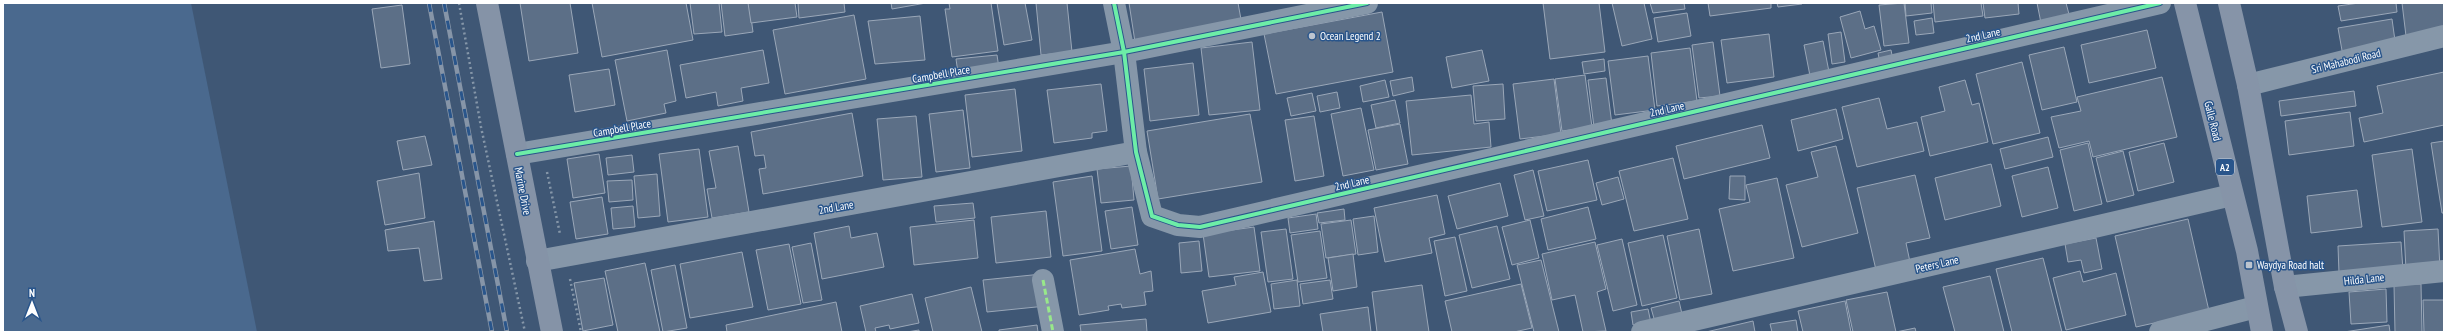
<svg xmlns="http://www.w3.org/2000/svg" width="2447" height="335" font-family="'PT Sans Narrow',sans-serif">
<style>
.water{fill:#4a698e}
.building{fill:#5c6f87;stroke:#9aa7b8}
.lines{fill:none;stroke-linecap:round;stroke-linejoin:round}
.path{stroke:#8697a9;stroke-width:2.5;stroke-dasharray:2 3;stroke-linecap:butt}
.minor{stroke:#8697a9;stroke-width:22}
.tertiary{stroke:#8697a9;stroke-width:22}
.primary{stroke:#8593a7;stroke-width:22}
.trunk{stroke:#8694a8;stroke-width:22}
.rail-casing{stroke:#8695a8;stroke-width:4.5}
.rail{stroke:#29558b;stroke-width:3;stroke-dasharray:9;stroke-linecap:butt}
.quiet{stroke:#98e88a;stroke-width:3;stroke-dasharray:6 3;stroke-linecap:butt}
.cycleway-casing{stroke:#29558b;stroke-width:6}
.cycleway{stroke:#6deda7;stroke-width:4}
.poi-dot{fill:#bcc4cf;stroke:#29558b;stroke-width:1.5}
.labels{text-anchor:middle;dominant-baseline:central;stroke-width:3;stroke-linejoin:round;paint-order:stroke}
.shield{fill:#29558b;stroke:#bfccdc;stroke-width:1}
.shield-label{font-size:10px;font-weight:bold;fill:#fff}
.street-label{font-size:11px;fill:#fff;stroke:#29558b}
.poi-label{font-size:11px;fill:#fff;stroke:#29558b;text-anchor:start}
</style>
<rect width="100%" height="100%" fill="#3f5775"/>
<path class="water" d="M3,3H191L257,332H3Z"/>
<g class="building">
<path d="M520,3H570L578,53L529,61Z"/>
<path d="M592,3H686L693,40L602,57Z"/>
<path d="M690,3H719L722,32L694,34Z"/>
<path d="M721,3H749L753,32L725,36Z"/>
<path d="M748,3H795L797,17L751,23Z"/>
<path d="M798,3H844L845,12L799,18Z"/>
<path d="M891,3H926L892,9Z"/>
<path d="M949,3H991L998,51L952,57L945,9H950Z"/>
<path d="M997,3H1025L1032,40L1004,45Z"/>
<path d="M1036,3H1067L1072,52L1041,55Z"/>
<path d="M1129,3H1238L1242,25L1135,42Z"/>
<path d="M1543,3H1599L1605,52L1550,59Z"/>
<path d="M1612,3H1644L1652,39L1622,46Z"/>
<path d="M1650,3H1684L1685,9L1653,13Z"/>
<path d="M1708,3H1771V8L1710,16Z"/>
<path d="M1777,3H1802V4L1778,7Z"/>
<path d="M1904,3L1909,43L1884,46L1879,5Z"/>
<path d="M1905,3H1931L1932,13L1906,16Z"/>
<path d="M1933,3H1981L1983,16L1935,22Z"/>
<path d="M1983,3H2018L2019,14L1985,18Z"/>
<path d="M2037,3H2066L2070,18L2041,23Z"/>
<path d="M2359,3H2396L2397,12L2341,21L2338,6Z"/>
<path d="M2402,3H2444V31L2406,36Z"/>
<path d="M402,5L410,64L381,68L372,9Z"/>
<path d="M1860,11L1865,29L1874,26L1881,50L1851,58L1840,17Z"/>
<path d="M1382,12L1393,72L1276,94L1264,34Z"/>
<path d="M1687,13L1691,36L1658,42L1654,18Z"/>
<path d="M854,15L866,79L785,94L773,30Z"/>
<path d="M920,16L925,60L875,64L868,21Z"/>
<path d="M1932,18L1934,33L1916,35L1914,21Z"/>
<path d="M2392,19L2396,48L2343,56L2338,28Z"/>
<path d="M2147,30L2156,68L2089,83L2081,45Z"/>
<path d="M1841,32L1845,62L1832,64L1828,34Z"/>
<path d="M1769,34L1774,77L1727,83L1721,40Z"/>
<path d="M1823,41L1830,77L1811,81L1804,45Z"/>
<path d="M1252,42L1260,110L1209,115L1201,48Z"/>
<path d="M1713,42L1720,96L1699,98L1692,45Z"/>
<path d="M2064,47L2077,102L2042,110L2029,55Z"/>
<path d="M1690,48L1697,101L1657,106L1651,53Z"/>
<path d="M667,50L676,101L664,104L666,113L627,121L615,60Z"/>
<path d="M763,50L769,83L741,88L743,101L718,106L716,92L686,98L680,65Z"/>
<path d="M1482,50L1489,81L1452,88L1446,57Z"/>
<path d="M1891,50L1894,65L1881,68L1878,53Z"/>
<path d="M997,55L999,68L958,73L956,59Z"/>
<path d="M1648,56L1655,110L1615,115L1608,61Z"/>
<path d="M1604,59L1605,71L1584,74L1582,62Z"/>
<path d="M2022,62L2040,133L1993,144L1976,74Z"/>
<path d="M1193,63L1199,115L1150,121L1144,69Z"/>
<path d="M609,69L615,105L575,112L569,75Z"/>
<path d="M2444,72V125L2364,142L2359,118L2383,113L2377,86Z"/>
<path d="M1585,75L1592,127L1562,131L1555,79Z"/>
<path d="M1412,77L1414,91L1393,96L1390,81Z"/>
<path d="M2162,77L2177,137L2093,157L2089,141L2059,148L2051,117L2081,111L2077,97Z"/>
<path d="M1606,78L1612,125L1594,127L1588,80Z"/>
<path d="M1554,79L1561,134L1520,139L1513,84Z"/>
<path d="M1385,80L1389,97L1363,102L1360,86Z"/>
<path d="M1965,80L1972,105L1979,103L1988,142L1930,156L1921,117L1945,111L1939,87Z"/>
<path d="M1101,84L1107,131L1092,133V138L1054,143L1047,90Z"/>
<path d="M1503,84L1505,119L1476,121L1473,86Z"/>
<path d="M1015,89L1022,151L972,157L965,95Z"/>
<path d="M2354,91L2356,106L2281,116L2279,101Z"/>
<path d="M1337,92L1340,108L1320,112L1317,96Z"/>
<path d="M1312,93L1316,111L1291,116L1287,98Z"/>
<path d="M1471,95L1474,124L1489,122L1491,147L1412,155L1406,101Z"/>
<path d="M1879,98L1887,129L1917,122L1924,151L1857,167L1842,107Z"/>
<path d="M1395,100L1400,123L1376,128L1371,105Z"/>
<path d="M1361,108L1374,170L1343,176L1331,114Z"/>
<path d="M1836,109L1843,139L1798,151L1791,120Z"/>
<path d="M963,110L970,168L936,172L929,114Z"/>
<path d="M2350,112L2354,146L2289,155L2285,121Z"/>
<path d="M852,113L863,176L763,194L759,169L766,168L764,155L755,156L751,132Z"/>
<path d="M1250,114L1262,182L1158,199L1147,131Z"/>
<path d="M916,116L922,177L883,180L877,119Z"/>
<path d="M1314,116L1324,176L1295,181L1285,120Z"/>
<path d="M1400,124L1408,164L1376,170L1368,130Z"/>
<path d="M1762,125L1770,158L1684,179L1676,146Z"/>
<path d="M425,136L432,165L403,170L397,141Z"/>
<path d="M2048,137L2053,157L2005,169L2000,149Z"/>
<path d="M2444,141V213H2442L2431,143Z"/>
<path d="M2088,143L2102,204L2074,211L2060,150Z"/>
<path d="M2164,143L2174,182L2138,191L2129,152Z"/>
<path d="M738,146L749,212L712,218L707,189L716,188L709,151Z"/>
<path d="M1836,146L1858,233L1802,247L1786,185L1818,177L1811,152Z"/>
<path d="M699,149L708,217L668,222L659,154Z"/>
<path d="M2412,149L2422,222L2382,227L2372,155Z"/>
<path d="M2123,151L2134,195L2107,202L2096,158Z"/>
<path d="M599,154L605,193L573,198L567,159Z"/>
<path d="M632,155L634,172L608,175L606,158Z"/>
<path d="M1673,158L1688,219L1634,231L1619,171Z"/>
<path d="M1588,160L1597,200L1547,211L1538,171Z"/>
<path d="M1991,164L2001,206L1945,220L1935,178Z"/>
<path d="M1131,166L1134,200L1101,203L1097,169Z"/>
<path d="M2048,167L2058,208L2022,217L2012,176Z"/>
<path d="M1533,170L1544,216L1525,220L1514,175Z"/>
<path d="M419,173L425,218L385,225L377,181Z"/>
<path d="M657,174L660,216L638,218L634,176Z"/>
<path d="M1915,175L1930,238L1906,243L1910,262L1876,270L1857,188Z"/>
<path d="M1092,176L1102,251L1063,256L1053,182Z"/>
<path d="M1730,176H1745V200L1729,199Z"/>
<path d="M1618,177L1624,199L1602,205L1596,183Z"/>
<path d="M1777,178L1794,258L1733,271L1719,209L1750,202L1746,185Z"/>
<path d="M632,180L633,200L609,202L607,181Z"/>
<path d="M1500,183L1508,216L1457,229L1448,196Z"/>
<path d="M2357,190L2362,227L2311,233L2307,196Z"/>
<path d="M1437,195L1445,234L1429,238L1432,253L1385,262L1374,208Z"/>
<path d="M602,197L608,234L576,239L570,202Z"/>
<path d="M973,203L975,218L936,222L934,206Z"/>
<path d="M633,206L635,227L613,229L611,208Z"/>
<path d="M1132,207L1138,245L1111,249L1105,211Z"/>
<path d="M1588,207L1596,239L1548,250L1541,219Z"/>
<path d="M1344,209L1345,220L1319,223L1317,213Z"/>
<path d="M1046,211L1051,257L996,263L991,217Z"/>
<path d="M1316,214L1318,229L1290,233L1288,218Z"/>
<path d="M1374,216L1378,252L1358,255L1353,219Z"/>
<path d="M2188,219L2209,311L2136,327L2115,236Z"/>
<path d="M974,220L978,258L914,265L910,227Z"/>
<path d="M1351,220L1356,254L1326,258L1321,224Z"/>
<path d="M1530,220L1539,258L1512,265L1502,227Z"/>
<path d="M434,221L442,279L424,281L419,248L388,251L385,230Z"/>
<path d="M849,226L851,238L877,233L884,267L822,279L814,233Z"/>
<path d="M1497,226L1510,279L1472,288L1459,235Z"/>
<path d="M1254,227L1260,271L1209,277L1203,234Z"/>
<path d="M1286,229L1293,279L1268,282L1261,232Z"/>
<path d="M1699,229L1712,294L1680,300L1667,236Z"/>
<path d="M2438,229L2440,269L2406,270L2404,231Z"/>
<path d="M1320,231L1327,278L1298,282L1291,235Z"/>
<path d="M1663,235L1677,298L1642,306L1628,243Z"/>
<path d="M1455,237L1467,291L1445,296L1434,241Z"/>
<path d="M2096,238L2102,269L2084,273L2081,260L2068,262L2065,244Z"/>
<path d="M1622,239L1637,305L1613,311L1597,245Z"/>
<path d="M1199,241L1202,271L1181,273L1179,243Z"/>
<path d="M1595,242L1606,289L1597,292L1606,331L1583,332L1575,295L1552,300L1542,254Z"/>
<path d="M2401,242L2403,270L2339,273L2338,246Z"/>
<path d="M811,243L822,300L803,303L792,247Z"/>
<path d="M789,244L801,304L768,310L756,250Z"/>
<path d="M1135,249L1140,274L1151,271L1153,291L1144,292L1146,305L1122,308L1121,304L1108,306L1109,310L1079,315L1070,260Z"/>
<path d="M742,252L753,307L690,318L680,264Z"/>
<path d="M1353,254L1357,287L1333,291L1328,258Z"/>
<path d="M2043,258L2062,332H2012L1996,269Z"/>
<path d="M1541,260L1559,332H1534L1517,265Z"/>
<path d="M645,263L660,332H618L605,271Z"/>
<path d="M675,265L687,328L663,332L651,270Z"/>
<path d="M2080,271L2083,282L2116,273L2126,315L2066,330L2053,278Z"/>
<path d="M1263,272L1271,312L1208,323L1202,291L1236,285L1234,277Z"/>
<path d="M1042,274L1046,306L987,312L983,280Z"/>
<path d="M1990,276L2004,332H1955L1943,287Z"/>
<path d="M604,278L613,325L583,331L574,283Z"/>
<path d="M1297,280L1300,306L1274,309L1271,284Z"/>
<path d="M1330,280L1333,299L1303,304L1300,284Z"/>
<path d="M1521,284L1532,328L1514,332H1452L1445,301Z"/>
<path d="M2421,284L2422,332H2395L2394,285Z"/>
<path d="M1422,285L1429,332H1377L1372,292Z"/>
<path d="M971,287L982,332H933L925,298Z"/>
<path d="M2386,289L2387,322L2351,324L2349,292Z"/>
<path d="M1887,292L1896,332L1915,328L1916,332H1853L1846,300Z"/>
<path d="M912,294L919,323L890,329L889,325L875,328L876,332H866L860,306Z"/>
<path d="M2423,300H2444V332H2424Z"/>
<path d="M1679,301L1682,314L1655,322L1651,308Z"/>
<path d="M1845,301L1851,332H1803L1798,311Z"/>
<path d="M836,302L842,332H727L726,325Z"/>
<path d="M1368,307L1371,332H1323L1320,314Z"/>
<path d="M1648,309L1651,323L1633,325L1631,312Z"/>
<path d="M1146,319L1147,332H1081L1080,325Z"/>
<path d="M1796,320L1798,332H1772L1770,324Z"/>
<path d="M1753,321L1755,332H1706Z"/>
<path d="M1037,325L1038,332H999V330Z"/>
<path d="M2389,325L2390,332H2344Z"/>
<path d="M919,330V332H907Z"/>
</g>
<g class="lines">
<g class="path">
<path d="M459,3L481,127L525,332"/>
<path d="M547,172L560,234"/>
<path d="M570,279L581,332"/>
</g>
<g class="minor">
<path d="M1124,52L1136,152L1152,216L1178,225L1200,227L2160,3"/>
<path d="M2248,85L2444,36"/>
<path d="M517,154L1124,52L1367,3"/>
<path d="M537,261L1136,152"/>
<path d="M1043,280L1053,332"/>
<path d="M2285,287L2444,271"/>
<path d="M1642,332L2232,195"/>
<path d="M2160,332L2256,307"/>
</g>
<path class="tertiary" d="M1114,3L1124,52"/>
<path class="primary" d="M487,3L552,332"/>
<g class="trunk">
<path d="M2185,3L2247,251L2262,332"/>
<path d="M2229,3L2248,85L2285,287L2297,332"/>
</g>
<defs>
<g id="rail">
<path d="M429,3L492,332"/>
<path d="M444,3L507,332"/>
</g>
</defs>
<use href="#rail" class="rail-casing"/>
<use href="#rail" class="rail"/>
<path class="quiet" d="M1043,280L1053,332"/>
<defs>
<g id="cycleway">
<path d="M1114,3L1124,52L1136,152L1152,216L1178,225L1200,227L2160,3"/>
<path d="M517,154L1124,52L1367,3"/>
</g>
</defs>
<use href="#cycleway" class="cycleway-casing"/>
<use href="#cycleway" class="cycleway"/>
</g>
<g class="poi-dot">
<circle cx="1312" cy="36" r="4"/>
<rect x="2245" y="261" width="8" height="8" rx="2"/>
</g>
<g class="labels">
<rect class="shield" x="2216" y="159" width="18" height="16" rx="3"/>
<g class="shield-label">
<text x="2225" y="167">A2</text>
</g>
<g class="street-label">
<text transform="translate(1983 35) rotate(-13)">2nd Lane</text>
<text transform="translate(2346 61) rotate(-14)">Sri Mahabodi Road</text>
<text transform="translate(941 74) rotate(-10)">Campbell Place</text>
<text transform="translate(1667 109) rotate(-13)">2nd Lane</text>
<text transform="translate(2213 121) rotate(76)">Galle Road</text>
<text transform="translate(622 128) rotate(-10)">Campbell Place</text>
<text transform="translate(1352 183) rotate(-13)">2nd Lane</text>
<text transform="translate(523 191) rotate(79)">Marine Drive</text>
<text transform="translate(836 207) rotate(-10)">2nd Lane</text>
<text transform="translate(1937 264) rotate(-13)">Peters Lane</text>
<text transform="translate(2364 279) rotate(-6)">Hilda Lane</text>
</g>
<g class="poi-label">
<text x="1320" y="36">Ocean Legend 2</text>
<text x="2257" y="265">Waydya Road halt</text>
</g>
</g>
<rect width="2447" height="335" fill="none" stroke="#ffffff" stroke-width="8"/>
<g transform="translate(32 303)" stroke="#29558b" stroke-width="3" paint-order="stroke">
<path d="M0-3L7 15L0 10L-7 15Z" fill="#ffffff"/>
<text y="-6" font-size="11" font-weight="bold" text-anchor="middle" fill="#ffffff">N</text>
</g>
</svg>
